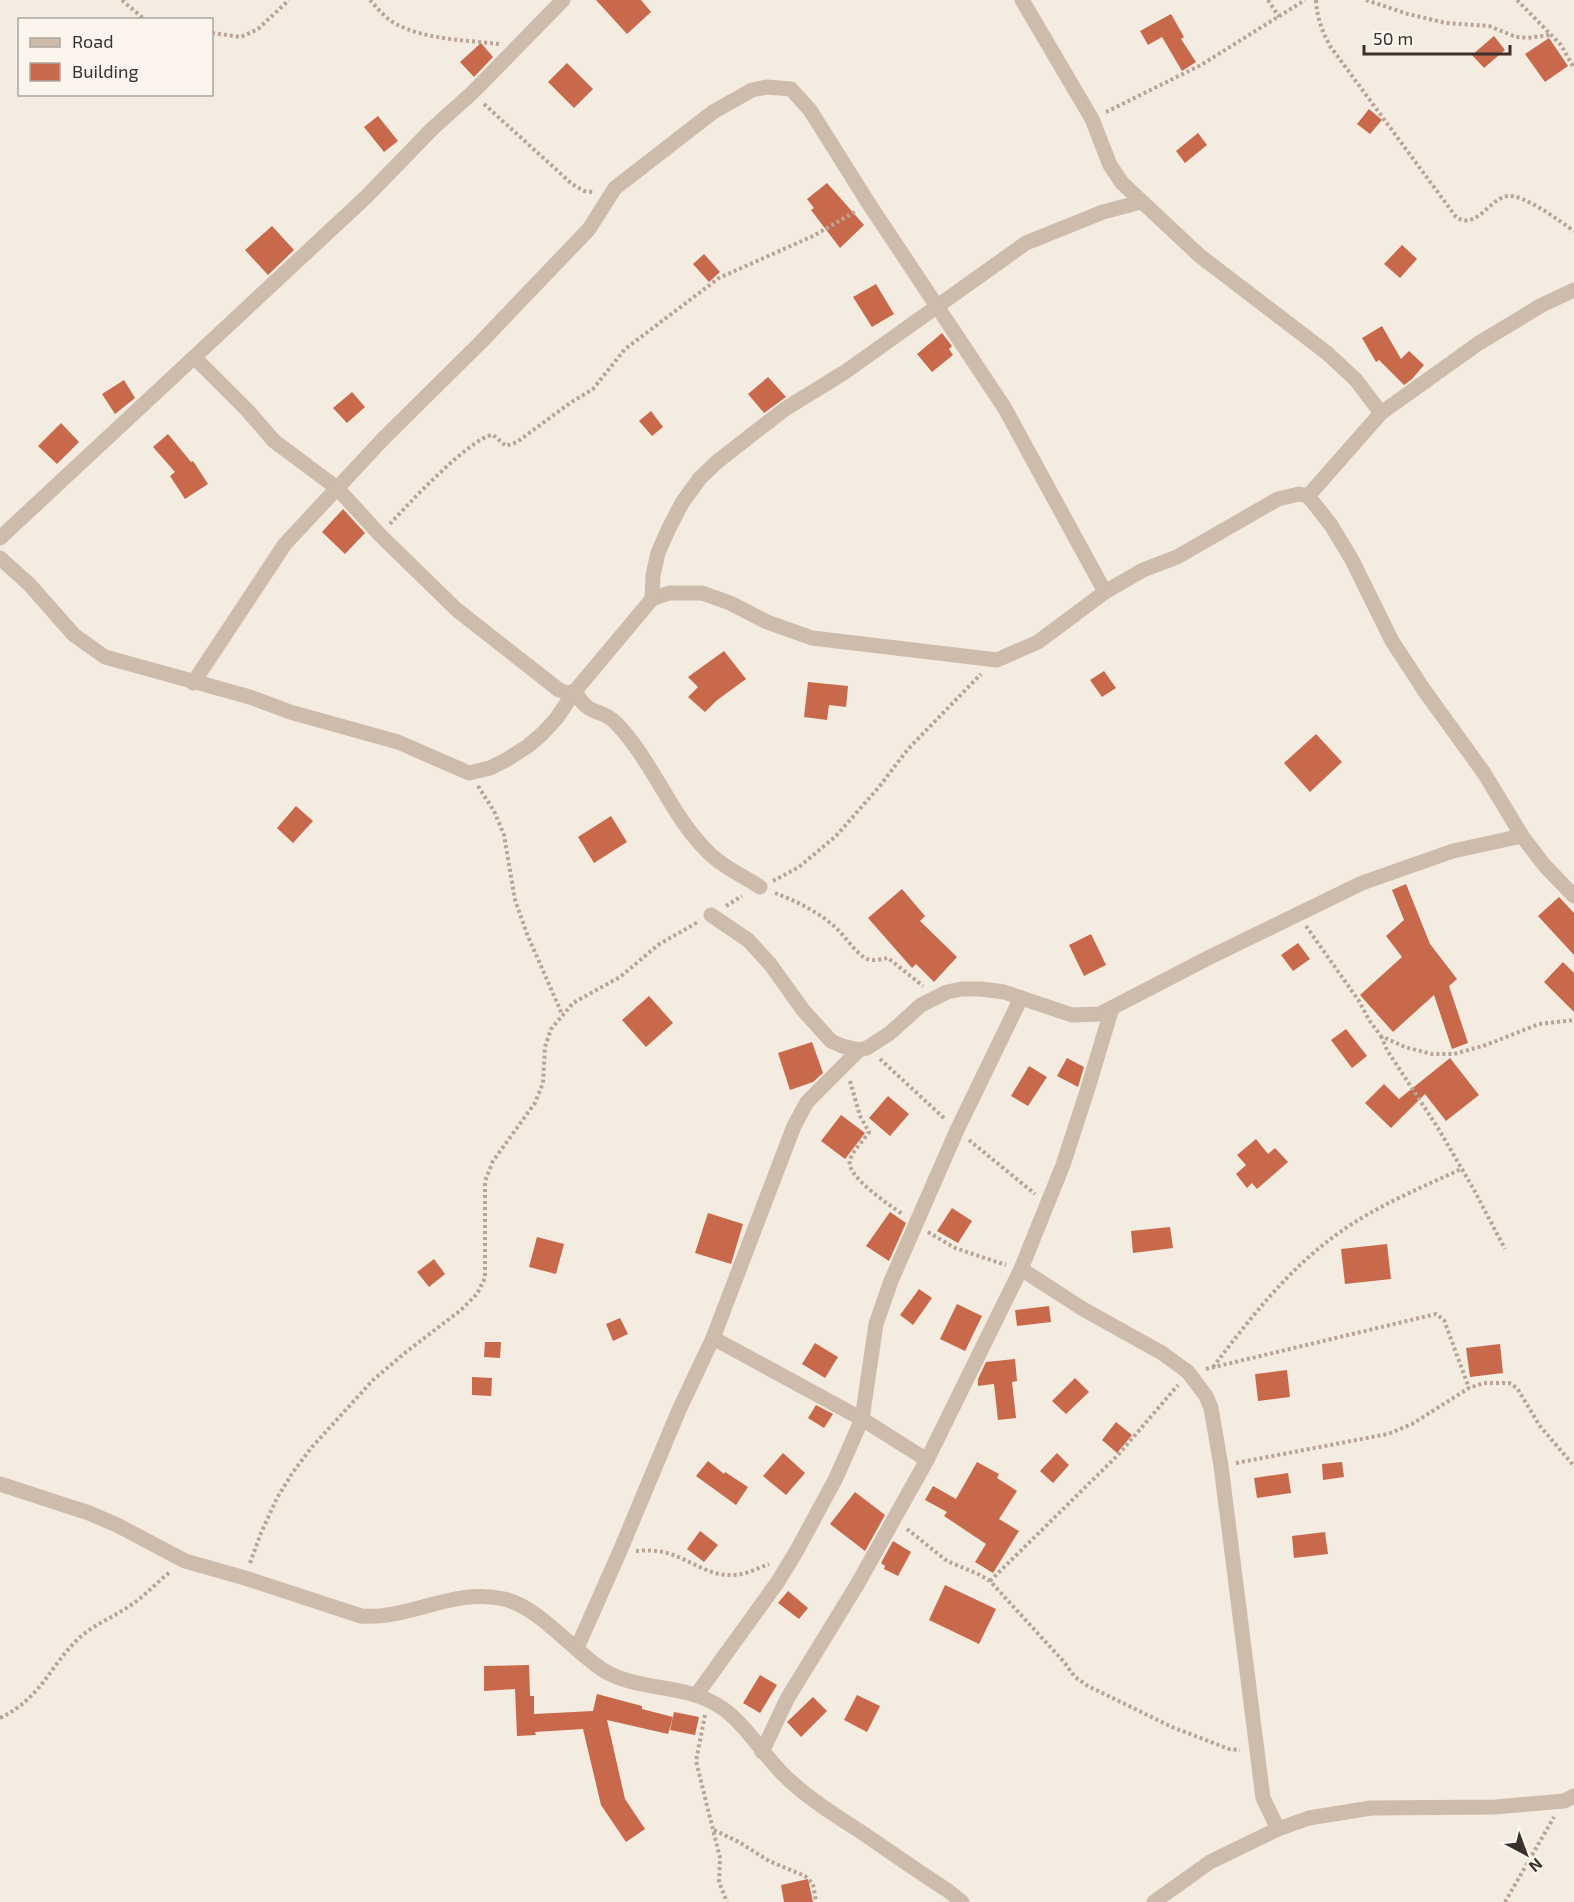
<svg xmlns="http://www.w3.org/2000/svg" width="1574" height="1902" font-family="'Exo 2',sans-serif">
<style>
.building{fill:#c8694b}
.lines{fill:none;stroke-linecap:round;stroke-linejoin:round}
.path{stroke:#b9a596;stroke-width:4;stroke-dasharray:3 3;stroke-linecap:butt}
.street{stroke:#cdbbac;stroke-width:15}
</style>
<rect width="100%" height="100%" fill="#f4ebe1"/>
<g class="building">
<path d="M596,0H641L651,12L627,34Z"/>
<path d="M1171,14L1184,37L1181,39L1196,62L1182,71L1162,37L1148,45L1140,31Z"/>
<path d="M1494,36L1505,50L1484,68L1472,55Z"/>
<path d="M1549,38L1568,66L1545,82L1525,54Z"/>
<path d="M481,43L493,57L474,77L460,62Z"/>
<path d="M567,63L593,89L574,108L548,82Z"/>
<path d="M1369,109L1382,120L1370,134L1357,124Z"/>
<path d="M378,116L398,141L384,152L364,127Z"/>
<path d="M1198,133L1207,145L1185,163L1176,151Z"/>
<path d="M827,183L864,225L840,248L811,210L814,208L807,199Z"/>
<path d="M272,226L294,250L268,275L245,250Z"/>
<path d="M1402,245L1417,259L1400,278L1384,264Z"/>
<path d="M704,254L720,272L709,282L693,264Z"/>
<path d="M876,284L894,314L872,327L853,297Z"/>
<path d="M1382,326L1401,359L1409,351L1424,365L1412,379L1404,385L1379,360L1376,362L1362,338Z"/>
<path d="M942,333L952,346L949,349L953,355L932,372L917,354Z"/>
<path d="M768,377L786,397L764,413L748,394Z"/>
<path d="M124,380L135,398L115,414L102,394Z"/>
<path d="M352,392L365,407L347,423L333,408Z"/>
<path d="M651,411L663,427L652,436L639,421Z"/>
<path d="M61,423L79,442L57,464L38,446Z"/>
<path d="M168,434L191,462L193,461L208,484L185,499L170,476L175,472L153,447Z"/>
<path d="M343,509L365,533L345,554L322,532Z"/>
<path d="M724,651L746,679L716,701L705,712L688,697L698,687L688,677Z"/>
<path d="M1104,671L1116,688L1102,697L1090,680Z"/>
<path d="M808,682L848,686L846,707L829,705L827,720L804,717Z"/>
<path d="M1316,734L1342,762L1310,792L1284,763Z"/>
<path d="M296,806L313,821L293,843L277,828Z"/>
<path d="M611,816L627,842L594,863L578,837Z"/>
<path d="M1406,884L1430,944L1457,979L1449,986L1468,1043L1452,1049L1434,995L1393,1032L1360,995L1402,957L1386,936L1404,920L1392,890Z"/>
<path d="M902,889L925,916L920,921L957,957L934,982L916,964L912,968L868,918Z"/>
<path d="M1559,897L1574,913V955L1538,916Z"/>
<path d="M1091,934L1106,965L1084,976L1069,945Z"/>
<path d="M1298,943L1310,959L1293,971L1281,955Z"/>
<path d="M1563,962L1574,973V1012L1544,982Z"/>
<path d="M649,996L673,1023L646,1047L622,1020Z"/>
<path d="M1346,1029L1367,1056L1352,1068L1331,1040Z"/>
<path d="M812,1042L823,1073L813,1082L790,1090L778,1053Z"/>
<path d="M1067,1058L1084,1067L1078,1087L1057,1076Z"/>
<path d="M1450,1058L1479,1095L1446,1121L1425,1094L1391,1128L1365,1103L1384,1084L1399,1099Z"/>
<path d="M1029,1066L1047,1077L1028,1106L1011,1096Z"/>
<path d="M888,1096L909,1114L890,1136L869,1118Z"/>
<path d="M841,1115L865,1133L845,1159L821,1141Z"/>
<path d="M1256,1139L1268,1154L1275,1148L1288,1162L1257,1189L1252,1183L1247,1188L1236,1174L1246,1165L1237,1155Z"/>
<path d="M952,1208L972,1221L958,1243L937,1231Z"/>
<path d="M890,1212L906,1223L889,1261L866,1246Z"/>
<path d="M708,1213L743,1224L731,1264L695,1253Z"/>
<path d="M1170,1227L1173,1248L1133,1253L1131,1231Z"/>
<path d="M537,1237L564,1244L556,1274L529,1267Z"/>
<path d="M1387,1244L1391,1279L1345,1284L1341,1249Z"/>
<path d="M434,1259L445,1274L429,1287L417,1272Z"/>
<path d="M919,1289L932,1298L913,1325L900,1315Z"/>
<path d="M957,1304L982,1316L965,1351L940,1339Z"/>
<path d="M1049,1306L1051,1322L1017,1326L1015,1310Z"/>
<path d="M620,1318L628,1334L613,1341L606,1324Z"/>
<path d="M485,1342H501L500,1358L484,1357Z"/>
<path d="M815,1343L838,1357L825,1378L802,1364Z"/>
<path d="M1500,1344L1503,1373L1470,1377L1466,1348Z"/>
<path d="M1015,1359L1017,1381L1012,1382L1016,1418L998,1420L994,1384L978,1386V1379L986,1362Z"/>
<path d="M1287,1370L1290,1397L1258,1401L1255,1374Z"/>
<path d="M472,1377L492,1378L491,1396L472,1395Z"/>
<path d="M1075,1378L1089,1392L1066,1414L1052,1401Z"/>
<path d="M816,1405L833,1414L824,1428L808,1418Z"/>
<path d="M1116,1422L1132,1435L1117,1453L1102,1440Z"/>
<path d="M783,1453L805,1473L786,1495L763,1476Z"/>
<path d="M1057,1453L1069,1465L1053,1483L1040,1471Z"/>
<path d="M708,1461L724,1474L725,1472L748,1487L736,1505L696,1476Z"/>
<path d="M977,1462L999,1474L997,1478L1017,1491L999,1519L1019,1531L993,1573L975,1562L986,1544L944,1516L947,1512L925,1500L933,1486L956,1499Z"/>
<path d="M1342,1462L1344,1477L1323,1480L1322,1464Z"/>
<path d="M1288,1473L1291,1493L1257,1498L1254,1478Z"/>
<path d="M855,1492L885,1515L865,1551L830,1524Z"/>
<path d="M700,1531L718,1545L704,1562L687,1549Z"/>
<path d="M1325,1532L1328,1554L1294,1558L1292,1536Z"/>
<path d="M893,1541L911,1552L898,1576L884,1569L885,1566L881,1563Z"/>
<path d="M945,1585L996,1609L979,1644L929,1620Z"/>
<path d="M788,1591L808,1608L799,1619L778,1603Z"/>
<path d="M529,1665L530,1696H534V1714L593,1711L597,1694L642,1706V1709L673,1717L668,1734L607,1720L625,1799L645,1829L626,1842L601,1805L583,1729L535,1732L536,1735L517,1736L515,1689L484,1691V1666Z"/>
<path d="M760,1675L777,1685L760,1713L743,1703Z"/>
<path d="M857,1695L880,1706L867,1732L844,1720Z"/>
<path d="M813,1697L827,1711L801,1737L787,1722Z"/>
<path d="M674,1712L699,1717L695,1735L670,1730Z"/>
<path d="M808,1879L813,1902H784L781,1885Z"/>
</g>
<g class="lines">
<g class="path">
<path d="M122,0L145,20"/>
<path d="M370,0C378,9 387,20 398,25C428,40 466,40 499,44"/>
<path d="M1268,0L1279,17"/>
<path d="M1316,0C1317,18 1322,31 1330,46L1456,217C1477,231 1489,198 1508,196C1524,194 1561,222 1574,231"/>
<path d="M1366,0L1408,14L1446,23L1489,26L1516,37L1527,38L1550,35"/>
<path d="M1517,0L1561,45L1574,68"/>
<path d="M212,33L241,37L258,29L289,0"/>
<path d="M484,104L572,184L584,191L593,192"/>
<path d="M1106,112L1201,65L1305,0"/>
<path d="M390,524C406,506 472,436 493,435L506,446L517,442L570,403L593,389L625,349L719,278L813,236L855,212"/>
<path d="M478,786L494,811L504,835L515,900L527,934L562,1014"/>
<path d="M773,881L799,867L836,836L879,787L908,749L981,674"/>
<path d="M775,893C796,901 819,912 836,928C846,937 854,951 865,958C872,962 881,959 888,958L923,986"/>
<path d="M726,906L742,896"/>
<path d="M1306,926L1359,1001L1369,1020L1381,1036L1405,1047L1432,1054H1454L1486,1045L1539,1024L1574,1020"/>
<path d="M1381,1036L1387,1050L1438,1128L1473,1188L1505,1249"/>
<path d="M880,1059L945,1119"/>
<path d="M850,1081L860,1116L869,1132C864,1140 853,1150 850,1160C845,1176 890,1205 902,1214"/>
<path d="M969,1140L1035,1194"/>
<path d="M928,1232L955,1248L1006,1265"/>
<path d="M1213,1367C1252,1316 1292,1264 1346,1228C1381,1204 1423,1187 1461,1169"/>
<path d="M1206,1369L1436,1314L1444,1320L1469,1388"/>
<path d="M1236,1463L1388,1434L1412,1424L1469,1388L1484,1383H1509L1517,1388L1540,1426L1574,1466"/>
<path d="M907,1529L947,1561L978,1574L990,1581L1064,1662L1075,1677L1088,1686L1172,1727L1229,1749L1240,1750"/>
<path d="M636,1551C648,1550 661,1550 673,1555C691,1561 709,1575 729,1575C743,1576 756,1569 769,1564"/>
<path d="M250,1563L261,1533L277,1498L293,1472L312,1447L373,1380L406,1352L461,1310L477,1294L485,1278V1181L493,1161L535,1103L543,1083L545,1047L551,1029L573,1003L620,977L658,945L698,922"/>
<path d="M990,1581L1118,1455L1178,1385"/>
<path d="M705,1715L696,1761L720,1858L719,1882L727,1902"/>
<path d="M0,1718C41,1698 48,1669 77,1640C92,1625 114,1617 131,1605C145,1596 157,1582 170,1572"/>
<path d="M714,1830L739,1842L769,1861L805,1876L813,1884L816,1902"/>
<path d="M1505,1902L1554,1817"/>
</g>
<g class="street">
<path d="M1022,0L1092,119L1110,165L1122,183L1200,256L1327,353L1356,380L1381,413"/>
<path d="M195,358L248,411L274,441L337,488L381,536L457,610L559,690L568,693L575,691"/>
<path d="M1308,496L1381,413L1479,343L1542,305L1574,290"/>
<path d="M0,538L366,197L433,128L472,93L563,0"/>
<path d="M0,558L29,584L74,635L105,657L250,697L290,712L398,742L469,773L490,768L506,760L528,746L542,734L556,719L575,691L652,599L669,593H702L730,603L767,622L812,638L997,660L1038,642L1105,592L1143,570L1177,557L1278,499L1299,494L1308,496L1331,525L1352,560L1392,641L1424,690L1484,773L1522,836L1545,866L1574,896"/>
<path d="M652,599L653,575L658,553L668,530L682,503L700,478L718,461L785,409L845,372L1026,243L1103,212L1141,202"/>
<path d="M193,683L285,544L383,439L480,343L589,229L615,188L713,112L752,90L767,87L791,89L810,110L869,204L1004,407L1105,592"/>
<path d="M575,691C589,718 601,707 617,724C653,762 670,814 707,851C721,866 743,876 760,887"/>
<path d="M711,915L748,940L770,964L803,1010L831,1041L842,1046L859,1050L867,1048L890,1033L921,1005L947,992L962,989H981L1004,992L1072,1015L1100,1014L1210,957L1362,883L1453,851L1522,836"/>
<path d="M1021,1269L1083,1309L1162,1353L1188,1372L1206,1396L1211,1408L1221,1466L1263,1798L1278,1829"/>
<path d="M713,1338L862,1419L927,1460"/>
<path d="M0,1484L89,1513L119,1526L185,1561L245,1578L361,1616C409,1620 454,1587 504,1599C539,1607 572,1650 603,1670C639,1692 683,1683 719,1706C745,1722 764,1757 787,1778C810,1800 838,1817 864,1834C892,1853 919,1872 947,1890L962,1902"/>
<path d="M577,1648L620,1551L679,1410L713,1338L794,1126L807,1102L859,1050"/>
<path d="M697,1694L777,1583L796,1552L836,1478L862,1419L876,1324L891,1281L957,1130L1021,998"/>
<path d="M762,1752L787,1699L857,1585L927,1460L1021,1269L1063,1165L1088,1088L1112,1008"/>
<path d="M1154,1902L1210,1862L1278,1829L1309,1818L1371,1808L1495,1807L1564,1801L1574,1796"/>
</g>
</g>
<rect x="18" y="18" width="195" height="78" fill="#fbf5ee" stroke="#aea6a0" stroke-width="1.5"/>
<rect x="30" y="38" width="30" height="9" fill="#cdbbac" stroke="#aea6a0" stroke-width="1.5"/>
<text x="72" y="48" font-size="18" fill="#3b302b">Road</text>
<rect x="30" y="63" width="30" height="18" fill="#c8694b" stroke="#aea6a0" stroke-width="1.5"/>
<text x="72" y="78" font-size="18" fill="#3b302b">Building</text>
<g transform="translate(1526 1854) rotate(139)" stroke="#fbf5ee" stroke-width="4.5" paint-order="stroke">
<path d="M0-4.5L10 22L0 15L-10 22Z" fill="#3b302b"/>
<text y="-9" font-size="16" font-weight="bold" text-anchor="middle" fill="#3b302b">N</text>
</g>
<path d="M1364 45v9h146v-9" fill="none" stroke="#3b302b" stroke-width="3"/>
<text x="1373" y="45" font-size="18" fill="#3b302b" stroke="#fbf5ee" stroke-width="4.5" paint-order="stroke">50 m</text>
</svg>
